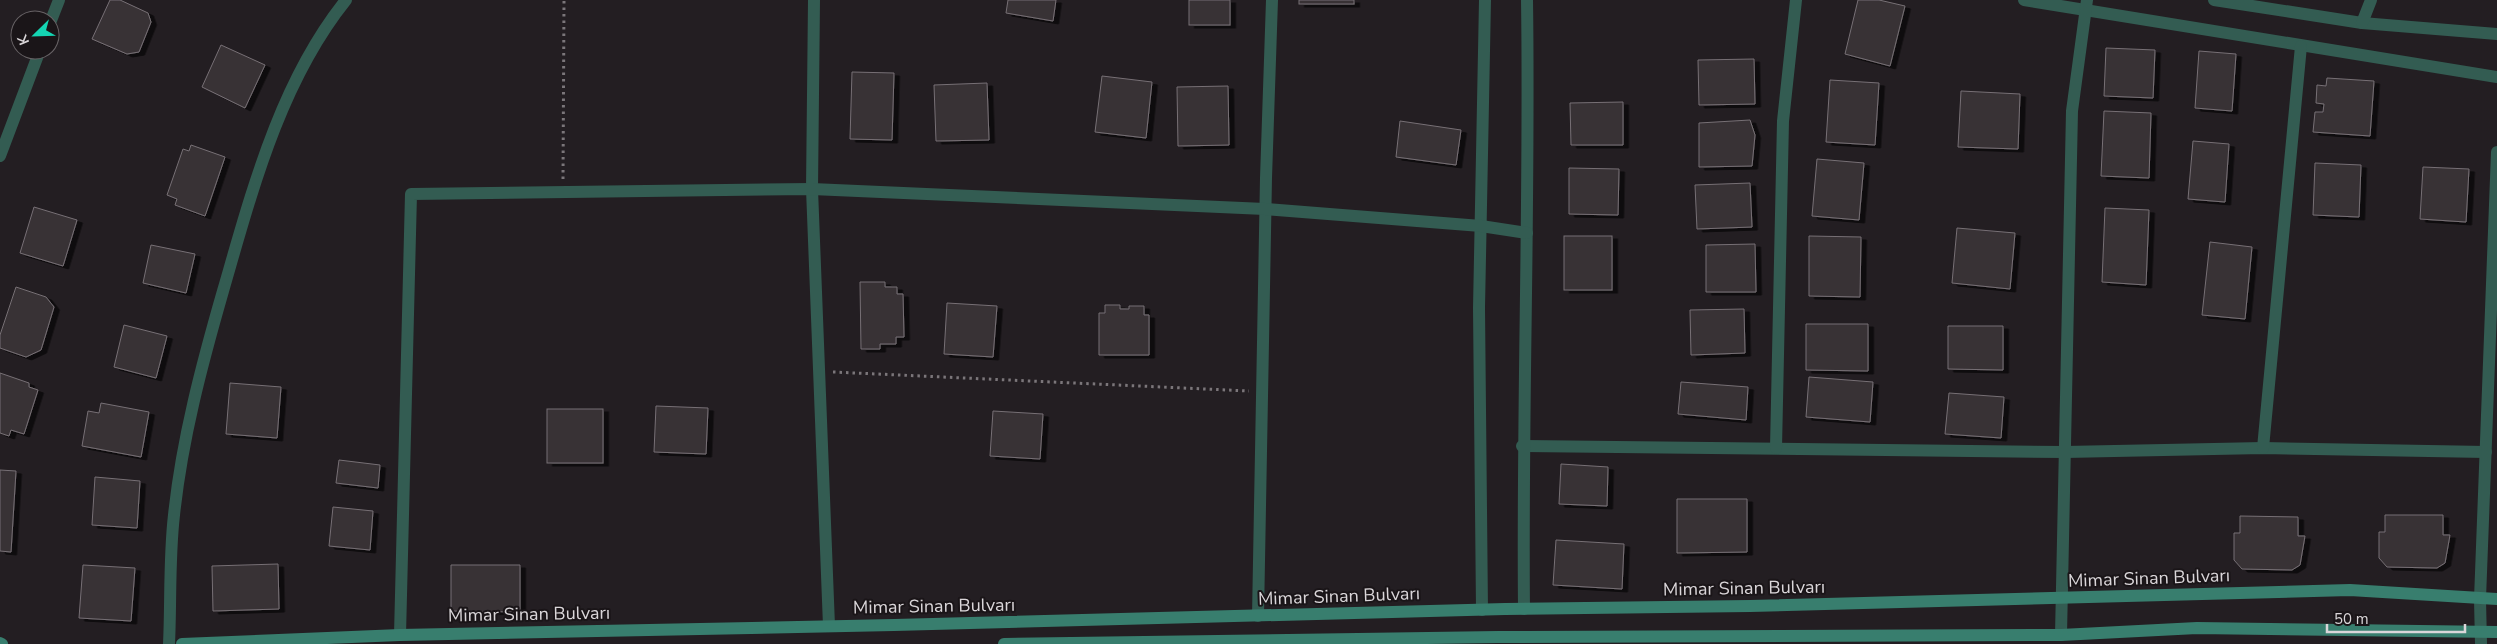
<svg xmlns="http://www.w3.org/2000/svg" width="2497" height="644" font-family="'Nunito Sans',sans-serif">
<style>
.building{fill:#373135;stroke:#777075;filter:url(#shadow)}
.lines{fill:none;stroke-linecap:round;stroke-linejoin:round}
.path{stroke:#7b767a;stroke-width:3;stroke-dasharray:2.5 4;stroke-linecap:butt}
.street{stroke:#335c52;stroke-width:12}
.secondary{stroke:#387e6e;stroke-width:12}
.labels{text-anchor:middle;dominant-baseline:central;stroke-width:4;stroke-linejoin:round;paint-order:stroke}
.street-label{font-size:18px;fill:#dad6d9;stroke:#1a1518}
</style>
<defs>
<filter id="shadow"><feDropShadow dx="5.5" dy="3" stdDeviation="0" flood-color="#0009"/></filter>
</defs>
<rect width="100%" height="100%" fill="#231e22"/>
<g class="building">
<path d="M110,0H120L148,13L151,22L139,52L127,54L92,39Z"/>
<path d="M1008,0H1056L1053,21L1006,13Z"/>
<rect x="1189" y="0" width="41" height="25"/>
<rect x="1299" y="0" width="55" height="4"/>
<path d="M1858,0H1879L1905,6L1890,66L1845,54Z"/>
<path d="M221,45L265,65L245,108L202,87Z"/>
<path d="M2106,48L2155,50L2153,98L2104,96Z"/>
<path d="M2199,51L2236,54L2232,111L2195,108Z"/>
<path d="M1754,59L1755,104L1699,105L1698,60Z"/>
<path d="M852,72L894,73L892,140L850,139Z"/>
<path d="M1102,76L1152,82L1146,138L1095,132Z"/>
<path d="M2327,78L2374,81L2370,136L2313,132L2315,112H2323L2324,104L2316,103L2317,85L2326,86Z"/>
<path d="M1830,80L1879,83L1875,145L1826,142Z"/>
<path d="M987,83L989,140L936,141L934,85Z"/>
<path d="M1228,86L1229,145L1178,146L1177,87Z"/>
<path d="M1961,91L2020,94L2018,149L1958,147Z"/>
<path d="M1623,102V145H1571L1570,103Z"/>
<path d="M2104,111L2151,113L2149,178L2101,176Z"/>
<path d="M1750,120L1755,135L1752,166L1699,167V123Z"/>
<path d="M1400,121L1461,130L1456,165L1396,157Z"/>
<path d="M2193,141L2229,144L2225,202L2188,199Z"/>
<path d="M191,145L225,157L205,216L175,205L177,199L167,195L183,149L189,151Z"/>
<path d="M1817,159L1864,163L1859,220L1812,216Z"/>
<path d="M2315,163L2361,165L2359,217L2313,215Z"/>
<path d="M2423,167L2469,169L2466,222L2420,219Z"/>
<path d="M1569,168L1619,169L1618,215L1569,214Z"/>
<path d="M1750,183L1752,227L1697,229L1695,185Z"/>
<path d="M34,207L77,220L63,266L20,253Z"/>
<path d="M2105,208L2149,210L2146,285L2102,282Z"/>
<path d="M1957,228L2015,233L2010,289L1952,283Z"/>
<rect x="1564" y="236" width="48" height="54"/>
<path d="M1809,236L1861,237L1860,297L1809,296Z"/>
<path d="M2210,242L2252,247L2245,319L2202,315Z"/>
<path d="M1755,244L1756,292H1706V245Z"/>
<path d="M151,245L195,254L186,293L143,283Z"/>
<path d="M860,282H885V287H897V294H903L904,337H896V344H880V349H861Z"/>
<path d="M16,287L46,297L54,307L41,350L26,357L0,348V335Z"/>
<path d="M947,303L997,306L993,357L944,354Z"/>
<path d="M1105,305H1120V309H1129V306H1144V315H1149V355H1099V313H1105Z"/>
<path d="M1744,309L1745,353L1691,355L1690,310Z"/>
<path d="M1806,324H1868V371L1806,370Z"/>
<path d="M124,325L167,336L156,378L114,367Z"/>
<path d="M1948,326H2003V370L1948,369Z"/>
<path d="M0,373L29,383V387L38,390L24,434L11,430L9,436L0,433Z"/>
<path d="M1809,377L1873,382L1870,422L1806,417Z"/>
<path d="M1681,382L1748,387L1746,420L1678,414Z"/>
<path d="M230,383L281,387L277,438L226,434Z"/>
<path d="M1949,393L2004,397L2001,438L1945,434Z"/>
<path d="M101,403L149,412L141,457L82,446L88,411L99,413Z"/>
<path d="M656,406L708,408L706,454L654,452Z"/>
<rect x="547" y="409" width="56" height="54"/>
<path d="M993,411L1043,414L1040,459L990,456Z"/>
<path d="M339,460L380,465L378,488L336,483Z"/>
<path d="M1561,464L1608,467L1607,506L1559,504Z"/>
<path d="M0,470L16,471L11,552L0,551Z"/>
<path d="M95,477L140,481L137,528L92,525Z"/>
<path d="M1677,499H1747V552L1677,553Z"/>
<path d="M333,507L373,511L370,550L329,546Z"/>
<path d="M2385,515H2443V535H2450L2445,563L2437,568L2387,567L2379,558V532H2385Z"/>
<path d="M2240,516L2298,517V536H2305L2300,565L2292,570L2242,569L2234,560V533H2240Z"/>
<path d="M1556,540L1624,544L1622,589L1553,585Z"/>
<path d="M278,564L279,609L213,611L212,566Z"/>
<path d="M83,565L135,568L131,621L79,618Z"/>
<path d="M451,565H520V612L451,611Z"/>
</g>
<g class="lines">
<g class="path">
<path d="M563,179L564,0"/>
<path d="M833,372L1249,391"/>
</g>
<g class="street">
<path d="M814,0L812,189L829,626"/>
<path d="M2024,0L2497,77"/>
<path d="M2214,0L2362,23L2497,34"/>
<path d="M50,23L59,0"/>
<path d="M2362,23L2371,0"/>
<path d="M0,156L40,50"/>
<path d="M1522,446L2065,452L2263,448L2486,452"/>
<path d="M1776,448L1783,121L1796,0"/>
<path d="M2263,448L2301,46"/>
<path d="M1524,609C1522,406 1530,203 1527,0"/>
<path d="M1482,610L1479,308L1485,0"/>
<path d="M1258,616L1266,178L1272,0"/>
<path d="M400,635L411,194L812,189L1265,209L1481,226L1527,233"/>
<path d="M2061,635L2072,111L2087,0"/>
<path d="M169,644C171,602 169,558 174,515C182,439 202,364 223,291C252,191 280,82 346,0"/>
<path d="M2481,644L2480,599L2497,152"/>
</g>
<g class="secondary">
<path d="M0,643L2,644"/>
<path d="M182,644L400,635L894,625L1505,609L1750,606L2350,590L2497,599"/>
<path d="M1004,644L1498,637L2061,635L2197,628L2497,632"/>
</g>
</g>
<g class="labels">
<g class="street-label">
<text transform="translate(2149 578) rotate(-2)">Mimar Sinan Bulvarı</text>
<text transform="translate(1744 588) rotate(-1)">Mimar Sinan Bulvarı</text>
<text transform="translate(1339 596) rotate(-2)">Mimar Sinan Bulvarı</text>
<text transform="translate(934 606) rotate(-1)">Mimar Sinan Bulvarı</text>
<text transform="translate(529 614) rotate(-1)">Mimar Sinan Bulvarı</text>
</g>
</g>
<g transform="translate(35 35) rotate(247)"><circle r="24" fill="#1a1518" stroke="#676265"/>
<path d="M0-4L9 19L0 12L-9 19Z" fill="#14d5b3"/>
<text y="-8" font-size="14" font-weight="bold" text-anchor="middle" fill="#dad6d9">K</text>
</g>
<path d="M2327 624v8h138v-8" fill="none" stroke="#dad6d9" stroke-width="2.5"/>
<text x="2334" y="624" font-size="15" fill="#dad6d9" stroke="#1a1518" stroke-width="4" paint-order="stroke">50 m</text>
</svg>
